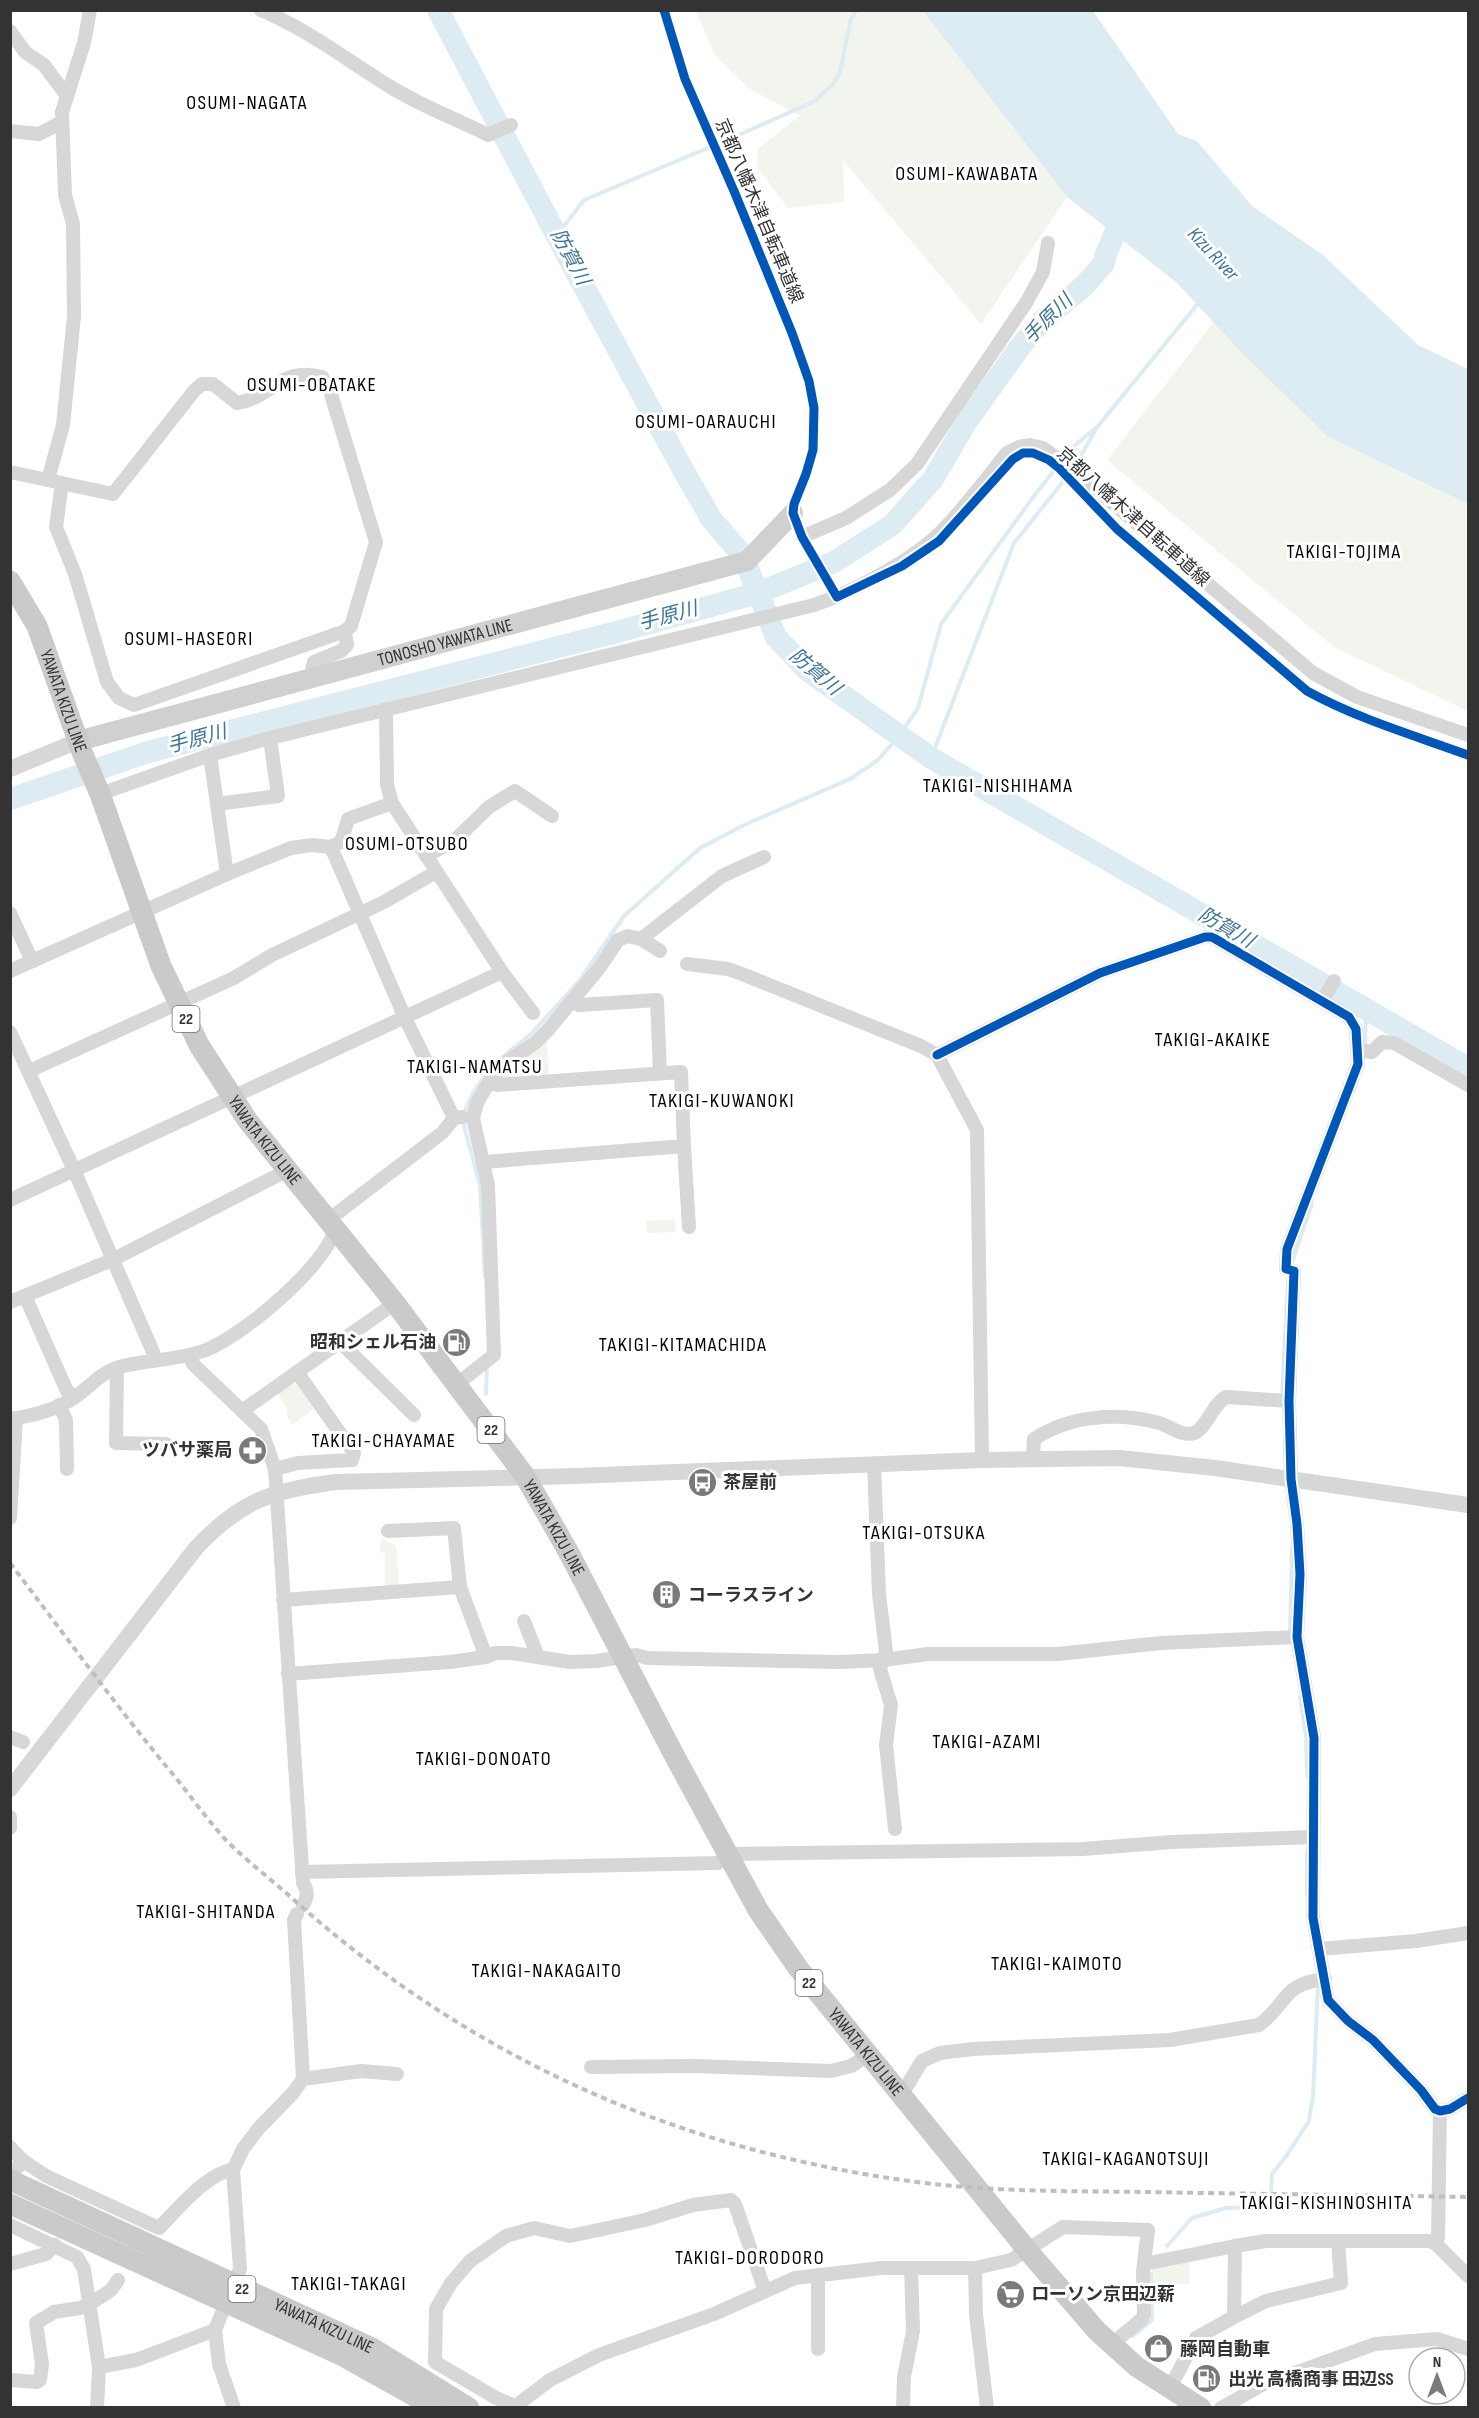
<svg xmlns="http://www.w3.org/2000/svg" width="1479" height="2418" font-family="'Sofia Sans Condensed','Noto Sans JP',sans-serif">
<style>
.green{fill:#f1f5ed}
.water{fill:#ddebf3}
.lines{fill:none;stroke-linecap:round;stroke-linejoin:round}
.stream{stroke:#ddebf3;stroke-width:4}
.river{stroke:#ddebf3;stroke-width:22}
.minor{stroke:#d7d7d7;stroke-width:14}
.tertiary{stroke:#d7d7d7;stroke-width:16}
.secondary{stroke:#d0d0d0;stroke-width:20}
.primary{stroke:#cacaca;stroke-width:21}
.rail{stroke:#bebebe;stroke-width:4;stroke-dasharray:6 4.5;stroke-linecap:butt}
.cycleway-casing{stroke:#fff;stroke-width:13}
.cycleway{stroke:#0057b8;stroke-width:9}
.labels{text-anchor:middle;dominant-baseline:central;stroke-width:6;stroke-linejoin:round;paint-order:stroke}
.shield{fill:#fff;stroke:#707070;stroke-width:1.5}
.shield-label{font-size:16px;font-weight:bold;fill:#333}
.street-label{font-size:18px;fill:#333;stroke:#fff}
.poi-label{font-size:18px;font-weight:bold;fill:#333;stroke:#fff;text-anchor:start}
.neighbourhood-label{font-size:20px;letter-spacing:1.5px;fill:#000;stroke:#fff}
.water-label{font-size:20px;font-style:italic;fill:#3f7597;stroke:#fff}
</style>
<rect width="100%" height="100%" fill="#fff"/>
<g class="green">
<path d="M696,11H923L1067,197L981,324L843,160L844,202L788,208L757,167L758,148L800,116L750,89L715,56Z"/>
<path d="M1214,322L1330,438L1468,504V711L1334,647L1107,460Z"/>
<path d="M546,1035L549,1077L496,1082L504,1064Z"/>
<path d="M675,1220V1232L647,1233L646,1221Z"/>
<path d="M289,1383L298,1385L314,1409L292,1425L286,1413L288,1411L276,1391Z"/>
<path d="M382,1538L396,1546L399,1587L385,1588V1554L379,1550Z"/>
<path d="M1189,2258V2284H1152V2270L1160,2264Z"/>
</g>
<path class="water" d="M923,11H1093L1178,134L1197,141L1252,206L1323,255L1418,345L1468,369V504L1328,437L1243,354L1176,282L1067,197Z"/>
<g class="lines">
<g class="stream">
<path d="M557,235L584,200L741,134L815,101L833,84L840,72L851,19L857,10"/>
<path d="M1074,467L1098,426L1200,301"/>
<path d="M931,758L1014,543L1070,473"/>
<path d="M1365,1047L1366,1009"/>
<path d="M1292,1262L1312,1204"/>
<path d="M485,1276L480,1185L464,1126L466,1108L475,1090L494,1064L531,1034L580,980L624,916L700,848L742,826L850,779L878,760L899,736L918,708L941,624L1037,492L1073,447L1098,426"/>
<path d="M486,1394L487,1365"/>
<path d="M1282,1396L1288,1281"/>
<path d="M1290,1633L1292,1548"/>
<path d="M1300,1697L1306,1736L1307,1776"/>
<path d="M1307,1896V1852"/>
<path d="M1271,2192L1272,2174L1287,2155L1309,2121L1313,2096L1318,1983"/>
<path d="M1167,2246L1192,2218L1226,2208L1266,2207L1270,2205L1271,2197"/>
<path d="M1133,2336L1152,2320L1151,2274"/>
</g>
<g class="river">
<path d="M438,10L569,259L682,468L712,520L743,556L776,637L807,670L931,758L1468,1068"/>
<path d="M10,799L148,752L617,632L758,593L834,562L892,525L933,479L967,421L1020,347L1041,322L1085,285L1104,263L1105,257L1126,205"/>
</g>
<g class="minor">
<path d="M261,10C306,29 343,57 384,83C416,104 454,118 488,135L511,125"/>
<path d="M10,31L25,52L44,65L67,96"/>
<path d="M10,131L39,134L62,122"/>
<path d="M10,472L113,494L194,391L202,384H213L237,403C274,397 280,366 322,377L330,391L376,542L351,626L345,631L134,705L119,698L107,682L75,574L56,527L62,483"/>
<path d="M48,480L63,425L74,316L73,224L65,195L62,112L84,43L90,10"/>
<path d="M802,537L846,518L890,490L917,464L1026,303L1043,272L1048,243"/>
<path d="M310,679L314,662L341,651L347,645L345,631"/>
<path d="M386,709L387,785L392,803L502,972L533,1013"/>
<path d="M210,755L227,874"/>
<path d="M100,794L210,755L270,738L814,605C853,592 913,560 942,531C965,507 986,479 1007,453L1019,447L1030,445L1043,448L1083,478L1313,673L1357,697L1468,735"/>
<path d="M217,804L278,796L270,738"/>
<path d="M331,847L405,1018L454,1118"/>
<path d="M426,856L455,840L489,807L515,791L552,816"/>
<path d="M10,913L32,961"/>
<path d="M641,939L722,876L764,857"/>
<path d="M687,964L728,969L742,974L921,1046L937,1055L977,1130L982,1460"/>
<path d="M10,971L227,874L291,848L312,845L331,847L341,842L348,819L392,803"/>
<path d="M1322,1001L1334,981"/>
<path d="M572,1002L579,1005L657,1000L660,1073"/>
<path d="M10,1032L74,1170L153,1352L154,1361"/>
<path d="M1358,1050L1372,1052L1382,1042L1394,1043L1468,1085"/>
<path d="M937,1055L1100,973L1205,937H1212L1349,1017L1356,1029L1358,1064L1287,1249L1286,1269L1294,1271L1289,1401L1291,1479L1297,1524L1300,1574L1297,1637L1314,1738L1313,1918L1328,2000L1348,2021L1373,2040L1421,2090L1435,2109L1440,2111L1450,2109L1468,2098"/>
<path d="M29,1071L234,978L272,955L384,902L436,872"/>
<path d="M684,1146L689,1227"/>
<path d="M484,1162L684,1146L681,1072L497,1085L489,1082"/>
<path d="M10,1200L502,972"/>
<path d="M327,1221L442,1133L454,1118L462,1117"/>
<path d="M25,1296L67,1391L75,1397"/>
<path d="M10,1302L112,1260L288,1170"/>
<path d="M340,1342L414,1415"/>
<path d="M189,1355L193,1364L261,1429L275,1469L303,1883C308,1891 308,1896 303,1905"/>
<path d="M117,1368L116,1443L166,1444"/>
<path d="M457,1384L494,1355L488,1185L473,1118L477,1103L489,1082L504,1064L535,1043L548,1030L600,967L618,940L628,936L641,939L660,951"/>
<path d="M59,1405L66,1420L67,1469"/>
<path d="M242,1411L395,1303"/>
<path d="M10,1419C31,1416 58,1409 75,1397C90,1387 99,1374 116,1368C145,1359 177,1361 206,1350C245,1334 319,1271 335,1231"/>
<path d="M1033,1459L1034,1439C1071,1415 1117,1412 1159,1423C1170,1426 1182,1437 1194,1433C1205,1430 1213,1404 1226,1397L1289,1401"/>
<path d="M874,1464L879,1594L886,1651L880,1669L891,1705L886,1745L895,1829"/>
<path d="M275,1469L298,1463L352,1460L354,1453L297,1372"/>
<path d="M10,1518L16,1418"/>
<path d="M388,1531L454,1528L460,1587L486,1657"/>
<path d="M283,1600L460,1587"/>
<path d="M524,1621L538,1657"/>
<path d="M288,1674L450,1662L486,1657L495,1653H512L570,1662L596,1661L636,1655L647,1658L840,1662L884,1660L928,1654H1058L1161,1643L1297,1637"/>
<path d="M10,1737L23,1742"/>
<path d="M10,1817V1828"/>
<path d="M302,1872L718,1863L727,1854L1083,1849L1172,1842L1312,1837"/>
<path d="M1319,1949L1416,1941L1468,1933"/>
<path d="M591,2067L695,2066L831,2071L851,2066L868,2055"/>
<path d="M303,2079L361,2071L397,2074"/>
<path d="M902,2094L922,2061L940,2053L973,2049L1170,2040L1259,2025C1289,2003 1281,1984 1325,1979"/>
<path d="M10,2147L22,2160L18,2167"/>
<path d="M22,2160L46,2176L159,2228C177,2210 208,2172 233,2170"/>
<path d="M10,2225L77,2257L84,2269L99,2367L97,2408"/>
<path d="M1435,2243L1438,2238L1440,2111"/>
<path d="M10,2264L46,2254L55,2245"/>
<path d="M1144,2264L1235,2246"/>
<path d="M975,2268L976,2314L987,2408"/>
<path d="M1234,2317L1266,2301L1341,2283L1338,2241"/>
<path d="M818,2349V2275"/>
<path d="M99,2367L136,2360L215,2330"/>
<path d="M10,2380L37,2382L40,2380L42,2364L36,2323L54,2312L80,2308L90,2304L111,2290L118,2280"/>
<path d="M1170,2388L1196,2338L1234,2317L1235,2246L1266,2241H1428L1435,2243L1468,2276"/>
<path d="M515,2406L496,2398L435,2362L436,2309L451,2283L470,2261L506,2236L534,2228L570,2236L645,2220L693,2205L731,2200L735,2204L765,2291"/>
<path d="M234,2408L219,2364L215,2330L240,2269L233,2170L243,2149L259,2128L293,2093L303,2079L294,1920L297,1914"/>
<path d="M513,2408L550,2380L599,2355L714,2314L795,2278L881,2268H975L1011,2260L1063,2227L1148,2230L1143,2272L1144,2314L1142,2319L1112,2344"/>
<path d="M903,2408L904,2377L913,2331L911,2268"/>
<path d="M1221,2408L1264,2384L1375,2344L1437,2339L1468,2349"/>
</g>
<g class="tertiary">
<path d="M10,769L78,741"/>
<path d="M10,1789L196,1548C240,1501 272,1490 336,1482L576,1476L982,1460L1119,1458L1215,1468L1468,1505"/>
</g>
<path class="secondary" id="s1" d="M78,741L747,561L793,513"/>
<g class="primary">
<path id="s2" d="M10,581L37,626L82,752L100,794L161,966L199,1045L248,1121L395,1303L525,1476L569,1553L673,1753L758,1910L798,1968L1028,2251L1097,2331L1137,2367L1201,2408"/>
<path id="s3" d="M10,2180L372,2348L469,2408"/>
<path d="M10,2204L343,2356L436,2408"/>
</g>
<path class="rail" d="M10,1563C65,1635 118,1709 176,1778C192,1798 207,1819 224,1838C245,1860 271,1879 294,1900C473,2060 680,2151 917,2182C993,2192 1070,2191 1146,2192C1254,2194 1361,2195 1468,2197"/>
<defs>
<g id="cycleway">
<path d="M664,10L685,79L734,191L792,333L809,381L814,408L813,450L806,474L794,504L793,513L802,537L837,597L902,566L939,541L1013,459L1023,453H1033L1049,460L1059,468L1117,529L1307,691C1358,719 1413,735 1468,755"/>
<path d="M937,1055L1100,973L1205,937H1212L1349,1017L1356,1029L1358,1064L1287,1249L1286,1269L1294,1271L1289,1401L1291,1479L1297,1524L1300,1574L1297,1637L1314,1738L1313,1918L1328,2000L1348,2021L1373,2040L1421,2090L1435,2109L1440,2111L1450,2109L1468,2098"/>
</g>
</defs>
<use href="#cycleway" class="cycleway-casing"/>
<use href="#cycleway" class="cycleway"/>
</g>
<defs>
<symbol id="fuel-disc" viewBox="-11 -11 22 22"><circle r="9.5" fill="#7a7a7a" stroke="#fff"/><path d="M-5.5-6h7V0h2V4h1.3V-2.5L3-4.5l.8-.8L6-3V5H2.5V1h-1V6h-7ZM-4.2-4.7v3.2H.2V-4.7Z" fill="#fff"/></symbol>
<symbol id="pharmacy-disc" viewBox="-11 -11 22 22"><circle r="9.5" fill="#7a7a7a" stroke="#fff"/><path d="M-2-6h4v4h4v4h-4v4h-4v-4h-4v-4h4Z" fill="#fff"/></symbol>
<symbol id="bus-disc" viewBox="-11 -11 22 22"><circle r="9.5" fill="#7a7a7a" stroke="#fff"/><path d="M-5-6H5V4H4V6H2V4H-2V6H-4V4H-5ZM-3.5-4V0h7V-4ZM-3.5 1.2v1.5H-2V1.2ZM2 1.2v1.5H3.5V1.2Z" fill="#fff"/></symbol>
<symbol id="building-disc" viewBox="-11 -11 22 22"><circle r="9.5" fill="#7a7a7a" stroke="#fff"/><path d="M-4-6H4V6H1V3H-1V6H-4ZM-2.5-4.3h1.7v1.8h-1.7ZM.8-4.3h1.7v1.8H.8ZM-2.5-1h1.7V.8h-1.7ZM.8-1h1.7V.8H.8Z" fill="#fff"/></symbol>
<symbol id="supermarket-disc" viewBox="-11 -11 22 22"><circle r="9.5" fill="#7a7a7a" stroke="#fff"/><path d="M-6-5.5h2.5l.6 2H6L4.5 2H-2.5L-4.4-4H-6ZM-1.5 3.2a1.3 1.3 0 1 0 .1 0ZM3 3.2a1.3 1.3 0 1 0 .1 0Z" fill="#fff"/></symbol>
<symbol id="shop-disc" viewBox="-11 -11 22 22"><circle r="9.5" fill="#7a7a7a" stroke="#fff"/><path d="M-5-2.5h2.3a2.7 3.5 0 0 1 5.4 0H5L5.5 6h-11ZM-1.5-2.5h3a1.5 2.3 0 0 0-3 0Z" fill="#fff"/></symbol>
</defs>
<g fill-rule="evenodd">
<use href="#fuel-disc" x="440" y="1326" width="33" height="33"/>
<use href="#pharmacy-disc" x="236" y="1434" width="33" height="33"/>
<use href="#bus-disc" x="686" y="1466" width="33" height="33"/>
<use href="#building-disc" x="650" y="1578" width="33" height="33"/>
<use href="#supermarket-disc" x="994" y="2278" width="33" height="33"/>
<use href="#shop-disc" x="1142" y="2332" width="33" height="33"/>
<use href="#fuel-disc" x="1190" y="2362" width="33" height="33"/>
</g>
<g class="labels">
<g class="shield">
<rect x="172.5" y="1006" width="27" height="26" rx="4.5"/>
<rect x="477.5" y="1417" width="27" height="26" rx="4.5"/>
<rect x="795.5" y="1970" width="27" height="26" rx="4.5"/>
<rect x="228.5" y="2276" width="27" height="26" rx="4.5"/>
</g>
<g class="shield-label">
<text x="186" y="1019">22</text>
<text x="491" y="1430">22</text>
<text x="809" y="1983">22</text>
<text x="242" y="2289">22</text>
</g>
<g class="street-label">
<text transform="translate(759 211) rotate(67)">京都八幡木津自転車道線</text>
<text transform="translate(1133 517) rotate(42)">京都八幡木津自転車道線</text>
<text stroke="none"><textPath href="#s1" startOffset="380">TONOSHO YAWATA LINE</textPath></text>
<text stroke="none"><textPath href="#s2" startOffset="132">YAWATA KIZU LINE</textPath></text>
<text stroke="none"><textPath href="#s2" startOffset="618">YAWATA KIZU LINE</textPath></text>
<text stroke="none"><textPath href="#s2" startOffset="1102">YAWATA KIZU LINE</textPath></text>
<text stroke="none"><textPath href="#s2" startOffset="1714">YAWATA KIZU LINE</textPath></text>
<text stroke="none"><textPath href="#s3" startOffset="346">YAWATA KIZU LINE</textPath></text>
</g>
<g class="poi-label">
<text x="436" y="1342" text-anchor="end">昭和シェル石油</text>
<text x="232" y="1450" text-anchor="end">ツバサ薬局</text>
<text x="723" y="1482">茶屋前</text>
<text x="688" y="1595">コーラスライン</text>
<text x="1031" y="2294">ローソン京田辺薪</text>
<text x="1180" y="2349">藤岡自動車</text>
<text x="1228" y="2379">出光 高橋商事 田辺SS</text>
</g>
<g class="neighbourhood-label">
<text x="247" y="103">OSUMI-NAGATA</text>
<text x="967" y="174">OSUMI-KAWABATA</text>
<text x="312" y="385">OSUMI-OBATAKE</text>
<text x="706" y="422">OSUMI-OARAUCHI</text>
<text x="1344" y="552">TAKIGI-TOJIMA</text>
<text x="189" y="639">OSUMI-HASEORI</text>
<text x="998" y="786">TAKIGI-NISHIHAMA</text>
<text x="407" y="844">OSUMI-OTSUBO</text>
<text x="1213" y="1040">TAKIGI-AKAIKE</text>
<text x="475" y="1067">TAKIGI-NAMATSU</text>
<text x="722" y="1101">TAKIGI-KUWANOKI</text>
<text x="683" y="1345">TAKIGI-KITAMACHIDA</text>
<text x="384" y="1441">TAKIGI-CHAYAMAE</text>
<text x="924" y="1533">TAKIGI-OTSUKA</text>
<text x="987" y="1742">TAKIGI-AZAMI</text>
<text x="484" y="1759">TAKIGI-DONOATO</text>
<text x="206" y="1912">TAKIGI-SHITANDA</text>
<text x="1057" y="1964">TAKIGI-KAIMOTO</text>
<text x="547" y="1971">TAKIGI-NAKAGAITO</text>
<text x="1126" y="2159">TAKIGI-KAGANOTSUJI</text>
<text x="1326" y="2203">TAKIGI-KISHINOSHITA</text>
<text x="750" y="2258">TAKIGI-DORODORO</text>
<text x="349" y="2284">TAKIGI-TAKAGI</text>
</g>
<g class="water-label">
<text transform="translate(1213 254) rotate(47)">Kizu River</text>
<text transform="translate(570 257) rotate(62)">防賀川</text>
<text transform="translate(1048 319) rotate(-45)">手原川</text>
<text transform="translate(668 616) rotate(-15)">手原川</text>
<text transform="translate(815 672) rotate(40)">防賀川</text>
<text transform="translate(197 739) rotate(-15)">手原川</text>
<text transform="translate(1226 928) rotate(30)">防賀川</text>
</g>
</g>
<rect width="1479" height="2418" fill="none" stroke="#333333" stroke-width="24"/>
<g transform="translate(1437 2376)"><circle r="28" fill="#ffffff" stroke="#adadad" stroke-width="1.5"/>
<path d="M0-4.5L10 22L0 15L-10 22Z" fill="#7a7a7a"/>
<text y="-9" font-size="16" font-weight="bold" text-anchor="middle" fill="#333333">N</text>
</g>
</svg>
